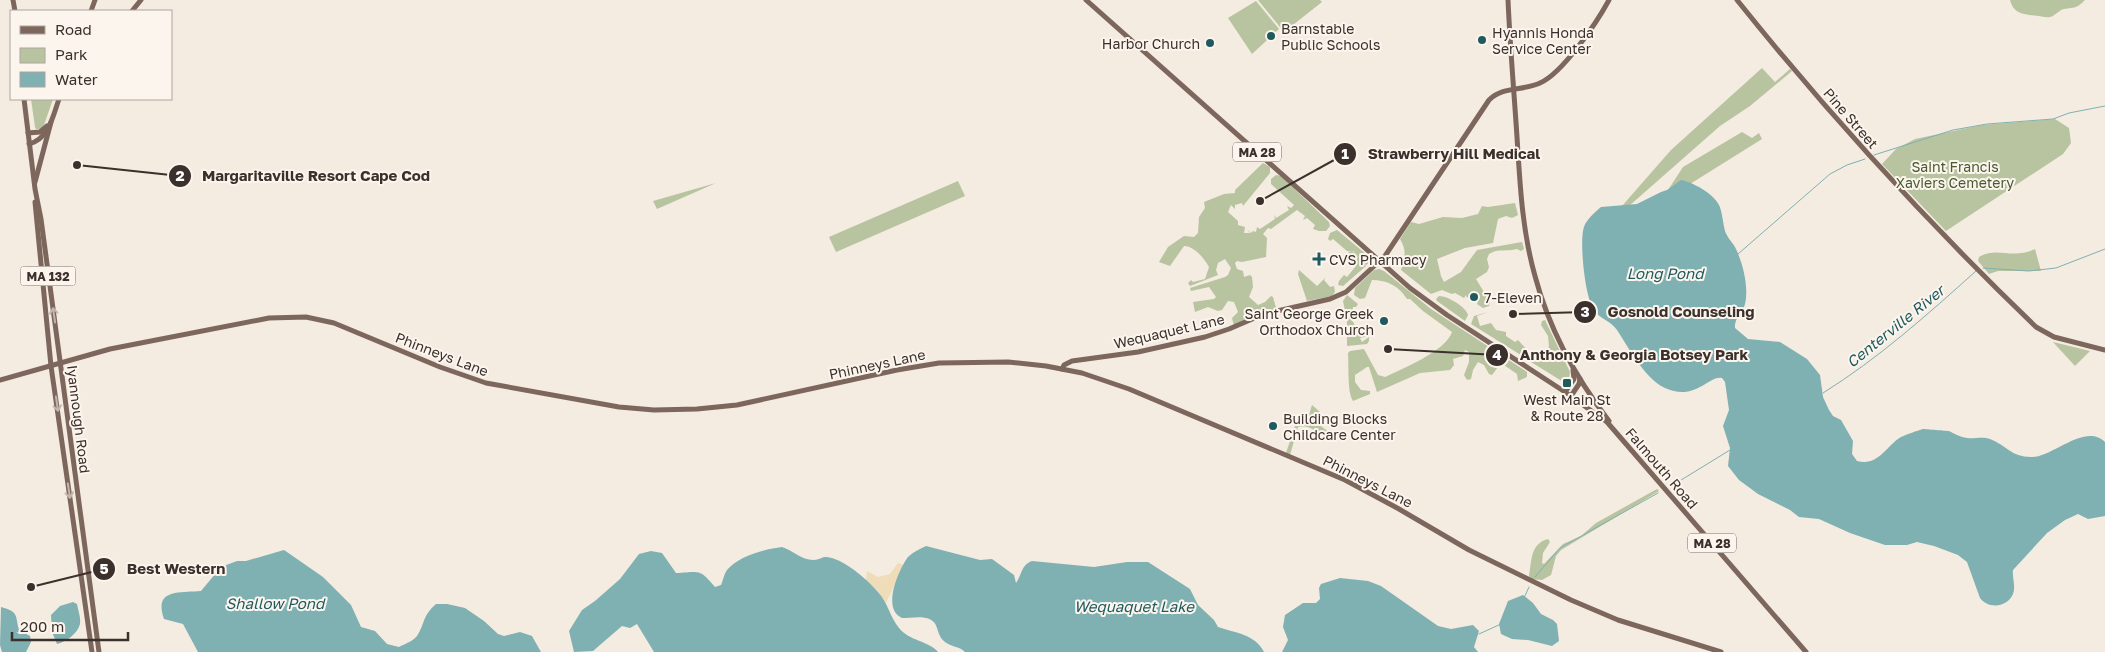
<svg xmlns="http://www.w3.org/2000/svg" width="2105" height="652" font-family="'Golos Text',sans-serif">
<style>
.green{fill:#b8c4a0}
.sand{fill:#efdcb8}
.water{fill:#7fb0b2}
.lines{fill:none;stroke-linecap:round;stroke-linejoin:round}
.stream{stroke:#7fb0b2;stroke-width:1}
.major{stroke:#7d675c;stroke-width:5}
.oneway{stroke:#c2b5ac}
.poi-dot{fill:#1f5a5e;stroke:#fbf5ee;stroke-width:2}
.labels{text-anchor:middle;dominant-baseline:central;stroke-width:4;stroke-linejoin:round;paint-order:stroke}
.shield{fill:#fbf5ee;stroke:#756b66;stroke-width:1}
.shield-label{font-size:12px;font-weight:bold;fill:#3b302b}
.poi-label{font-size:14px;fill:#3b302b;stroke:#fbf5ee;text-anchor:start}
.street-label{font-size:14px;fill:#3b302b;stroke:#fbf5ee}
.park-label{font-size:14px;fill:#4a5a2e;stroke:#fbf5ee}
.water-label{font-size:15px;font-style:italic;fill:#1f5a5e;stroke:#fbf5ee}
.leader{fill:none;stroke:#3b302b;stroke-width:2}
.callout-dot{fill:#3b302b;stroke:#fbf5ee;stroke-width:2}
.mark-label{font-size:15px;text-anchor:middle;font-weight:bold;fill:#fff}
.callout-label{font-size:15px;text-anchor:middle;font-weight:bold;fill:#3b302b;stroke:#fbf5ee;stroke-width:4;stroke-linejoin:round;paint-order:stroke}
</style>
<rect width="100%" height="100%" fill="#f4ebe1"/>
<g class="green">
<path d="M1258,0H1320L1322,2L1284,32Z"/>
<path d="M2010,0H2085C2076,9 2075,7 2064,9C2059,10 2055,16 2050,17C2046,18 2042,16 2038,16C2025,14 2014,15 2010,0Z"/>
<path d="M1256,1L1279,29L1252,54L1228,18Z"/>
<path d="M1762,68L1775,82L1790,69L1792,71L1750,106L1720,126L1629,206H1622L1671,150Z"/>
<path d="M31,99H53L44,125L40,129H36L35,127Z"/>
<path d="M2055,119L2069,128L2071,143L2063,154L1946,231L1882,164L1896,149L1915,139L1982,125Z"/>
<path d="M1742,132L1752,138L1759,133L1762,139L1690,184L1668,190L1683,167Z"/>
<path d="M1263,163L1270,167V173L1243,206L1242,203L1235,205V209L1231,205L1228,212L1238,221V225L1245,227L1244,233H1250L1247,229L1251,233L1253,231L1256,232L1257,227L1260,229L1275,219L1274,215L1276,218L1289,210L1287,206L1291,208L1294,205L1271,184V179L1276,175L1281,176L1329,222L1330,226L1326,231H1319L1313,229L1315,225L1307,218L1303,220L1305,216L1297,210L1271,229L1268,228L1263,234L1267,238L1266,257L1242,262L1237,261L1235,263L1237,269L1243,271L1244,277L1250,275L1252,277L1253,287L1249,297L1258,305L1265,302L1271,296L1273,297L1276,308L1234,326L1232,318L1238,312L1234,302L1228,301L1222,310L1218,311L1208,307L1195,312L1193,302L1214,299L1216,297L1209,287L1191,291L1190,288L1225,277L1228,275L1231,268L1225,259L1218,263L1216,270L1218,275L1190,286L1188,283L1191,280L1193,282L1205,279L1209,267C1204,258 1194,246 1184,246L1170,266L1159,262L1168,247L1184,236L1194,237L1198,233L1199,217L1205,208L1204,202L1224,194L1235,193V190Z"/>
<path d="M958,181L965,196L836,252L829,237Z"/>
<path d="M716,183L657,209L653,201Z"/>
<path d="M1515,203L1518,215L1512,218L1506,216L1498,219L1493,243L1465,248L1437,259L1441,276L1444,282L1461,272L1477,250L1522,242L1524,249L1521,251L1517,249C1507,252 1498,248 1489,254L1487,259L1489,267L1487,272L1476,279L1490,302L1489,306L1483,308L1477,304L1480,296L1472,291L1467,298L1466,295L1464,298L1455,293L1452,294L1442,290L1431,294L1401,270C1405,257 1407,251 1400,239L1411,222L1419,224L1443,217L1462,218L1478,214L1482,206L1488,207Z"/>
<path d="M1337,230L1367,255L1369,263L1366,265L1353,251H1347L1333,239L1330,241L1328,239L1330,233Z"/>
<path d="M2035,249L2041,271H1998L1989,274L1978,261L1979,257C1997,246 2012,260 2035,249Z"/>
<path d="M1352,251L1363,261L1366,266L1343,286L1338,285L1339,281L1344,275L1347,277L1356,266L1354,263L1356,259L1348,252Z"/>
<path d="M1379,269L1384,271L1431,309L1527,372V377L1518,381L1517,374L1501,363L1492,375L1489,374L1484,365L1478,362L1473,370L1471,379L1467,380L1464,375L1469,362V352L1465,350L1463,356L1453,359L1454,365L1450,370L1420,373L1377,392L1369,367H1367L1355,375V382L1361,390L1370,391V394L1353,401C1347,392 1349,365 1348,353L1350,351L1364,349L1378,375L1385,377C1402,369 1446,351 1452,332L1423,311L1410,299H1407C1399,286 1387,280 1372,280L1365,298L1360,299L1354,295L1355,288L1374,270Z"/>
<path d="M1299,270L1317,286L1326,277L1324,280L1330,287L1334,286L1335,292L1332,296L1307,301L1298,274Z"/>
<path d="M1347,295L1358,304L1356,307H1353L1352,320L1359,333H1366L1368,336L1360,338L1362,342L1369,337V341L1367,344L1347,346V321L1343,301Z"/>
<path d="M1439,296C1448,296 1466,307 1468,315L1465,321L1437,301L1436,299Z"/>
<path d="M1488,312L1477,316L1480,326L1491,323L1496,330L1506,332V336L1515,342L1518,340L1528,351L1524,357L1471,324L1474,316Z"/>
<path d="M1545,320L1570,372L1569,379L1565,383L1531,362L1533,358L1536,359L1549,347L1548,336L1541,325L1542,321Z"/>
<path d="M2053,342L2090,351L2075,366Z"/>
<path d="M1312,405L1320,412L1317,423L1330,433L1323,436C1315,431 1308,424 1298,427L1290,455L1286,453L1297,420L1301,415H1309Z"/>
<path d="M1657,489L1659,491L1561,550L1556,556L1551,575L1542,580L1531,579L1529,576C1532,560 1530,544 1548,539L1550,542L1543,553L1542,563L1544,564L1563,544L1581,536L1596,523Z"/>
</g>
<path class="sand" d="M898,563L904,565L886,603L877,590L866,581L867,571L878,577L890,574Z"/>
<g class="water">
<path d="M1681,180C1692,182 1713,193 1719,205C1722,211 1723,223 1725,231C1727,237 1732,242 1735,247C1743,263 1749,287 1745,304C1743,313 1734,318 1735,328L1748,339L1780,342L1807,359L1820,375L1823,397L1829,410L1833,416L1841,420L1853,441L1852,454L1857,461C1878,467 1886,446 1901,437C1907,434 1917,431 1923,429C1925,429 1947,431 1949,431C1955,434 1960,437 1967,438C1974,439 1983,436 1990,439C2006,445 2011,457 2031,457C2052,458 2085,422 2105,442V516L2088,519L2078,514L2065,520L2047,533L2013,570C2012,578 2016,586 2013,594C2007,608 1988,609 1980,598L1967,562L1958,555L1934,546L1917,542L1907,545H1885L1850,533L1819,519L1799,517L1790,510L1758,494L1739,480L1728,466L1730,448L1723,426L1729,410L1725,382L1722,378C1709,375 1695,402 1665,388C1644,378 1629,348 1617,330C1611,321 1600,319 1594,310C1585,298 1579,241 1584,227C1586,220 1595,212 1601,207L1637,204L1661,192L1667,190Z"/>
<path d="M926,546L980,560L992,559L1014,575L1016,583C1022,575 1021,565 1032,561L1094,567L1127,562H1148L1190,589L1198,605L1214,620L1218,627C1235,633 1255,634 1264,652H965C959,646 951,647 945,642C940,638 939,634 937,628C933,613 914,618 902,618C881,609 899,569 908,557C913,552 920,549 926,546Z"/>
<path d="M782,547C792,550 802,560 813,560C817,560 821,558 824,557C841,556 868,580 878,592C888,603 890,617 899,628C909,641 929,641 938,652H654L637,624L630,628L622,626L593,651L574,652L569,631L582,610L595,601L620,579L639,554L651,551L662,553L676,573C700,572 699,568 715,587L721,585C723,581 724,574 727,570C738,556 765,549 782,547Z"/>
<path d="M284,550L323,577L351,605L361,627L375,631L387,644L399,647C405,644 413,641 417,636C425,624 422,616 436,604H447L465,608L484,621L498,634L504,636L520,632L532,636L541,652H198L183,624L164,619C153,588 181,593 201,591L221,567L237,561H246Z"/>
<path d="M1340,578L1368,581L1381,586L1438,626L1451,629L1473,625L1479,631L1474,647L1478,652H1282L1288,640L1283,627L1285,615L1303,603H1316L1320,599L1319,588L1321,584Z"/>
<path d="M1523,595L1533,603L1541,614L1553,620L1557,624L1559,641L1552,646L1528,640L1512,639L1501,634L1499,624L1508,601Z"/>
<path d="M73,602L77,604C78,610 81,618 80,624C78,633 66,642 57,644L52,632L51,615L60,606Z"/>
<path d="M1,607C19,612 15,615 19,630L30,636L31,642L26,652H2L0,645Z"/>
</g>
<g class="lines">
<g class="stream">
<path d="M1874,155L1953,130L1987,124L2053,119L2069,113L2105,106"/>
<path d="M1738,254L1830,174L1847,165L1865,159"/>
<path d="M1983,268L2029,271L2056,268L2105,249"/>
<path d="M1823,393C1879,358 1927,315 1976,271"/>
<path d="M1673,485L1730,450"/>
<path d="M1535,577L1560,548L1658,493"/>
<path d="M1524,598L1529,587"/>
<path d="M1479,634L1501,624"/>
</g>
<g class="major">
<path d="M13,0L15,11"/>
<path d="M1086,0L1410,288L1447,315L1565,392L1607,422L1806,652"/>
<path d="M1508,0C1510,46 1514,91 1517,137C1520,184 1522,230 1535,276C1549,329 1576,378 1609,421"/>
<path d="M1737,0C1830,116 1929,224 2036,327L2054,337L2105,350"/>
<path d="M91,11L95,0"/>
<path d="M132,11L141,0"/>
<path d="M24,99L35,189L41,219L99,652"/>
<path d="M28,133L40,132L47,126"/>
<path d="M29,144C49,139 53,116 59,99"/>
<path d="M35,182L51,122"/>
<path d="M35,202L51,366L92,652"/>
<path d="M1062,369L1064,365L1072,361L1138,352L1205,337L1229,329L1264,314L1330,299L1346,292L1385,256L1489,100C1503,86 1523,91 1540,83C1563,73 1597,22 1609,0"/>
<path d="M0,380L110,349L269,318L306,317L334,323L440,367L486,383L619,407L654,410L697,409L737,405L897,370L939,363L1008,362L1046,366L1082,373L1129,389L1345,480L1399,509L1469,550L1571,600L1618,620L1721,652"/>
<path d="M1565,392L1574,379L1573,370"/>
<path d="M1571,396L1579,384L1580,379"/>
</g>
</g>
<defs><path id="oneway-shaft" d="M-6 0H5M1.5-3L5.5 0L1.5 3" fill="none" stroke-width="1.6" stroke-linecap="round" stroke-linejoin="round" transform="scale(1.25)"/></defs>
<g class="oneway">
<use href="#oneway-shaft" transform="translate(54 315) rotate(-98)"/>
<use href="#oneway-shaft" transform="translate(57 404) rotate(82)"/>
<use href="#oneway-shaft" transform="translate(69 491) rotate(81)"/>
</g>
<g class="poi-dot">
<circle cx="1271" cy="36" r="5"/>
<circle cx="1482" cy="40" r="5"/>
<circle cx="1210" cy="43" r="5"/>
<path d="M1316.5 251.5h5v5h5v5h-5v5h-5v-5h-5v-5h5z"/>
<circle cx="1474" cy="297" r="5"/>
<circle cx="1384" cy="321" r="5"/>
<rect x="1562" y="378" width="10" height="10" rx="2.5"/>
<circle cx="1273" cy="426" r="5"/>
</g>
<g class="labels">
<g class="shield">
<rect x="1233" y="142.5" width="48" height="19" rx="4"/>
<rect x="20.5" y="266.5" width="55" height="19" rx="4"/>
<rect x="1688" y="533.5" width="48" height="19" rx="4"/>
</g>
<g class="shield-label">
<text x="1257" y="152">MA 28</text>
<text x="48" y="276">MA 132</text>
<text x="1712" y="543">MA 28</text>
</g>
<g class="poi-label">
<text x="1281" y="28">Barnstable<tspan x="1281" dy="16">Public Schools</tspan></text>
<text x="1492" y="32">Hyannis Honda<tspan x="1492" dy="16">Service Center</tspan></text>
<text x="1200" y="43" text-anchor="end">Harbor Church</text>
<text x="1329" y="259">CVS Pharmacy</text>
<text x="1484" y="297">7-Eleven</text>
<text x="1374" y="313" text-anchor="end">Saint George Greek<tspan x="1374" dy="16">Orthodox Church</tspan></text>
<text x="1567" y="399" text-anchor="middle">West Main St<tspan x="1567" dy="16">&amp; Route 28</tspan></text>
<text x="1283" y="418">Building Blocks<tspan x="1283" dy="16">Childcare Center</tspan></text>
</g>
<g class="street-label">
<text transform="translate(1851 118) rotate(49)">Pine Street</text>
<text transform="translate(1169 331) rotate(-13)">Wequaquet Lane</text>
<text transform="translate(442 354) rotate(21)">Phinneys Lane</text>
<text transform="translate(877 364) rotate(-12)">Phinneys Lane</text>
<text transform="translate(79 419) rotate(83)">Iyannough Road</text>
<text transform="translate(1662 468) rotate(49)">Falmouth Road</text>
<text transform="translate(1368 481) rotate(27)">Phinneys Lane</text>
</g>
<g class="park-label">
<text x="1955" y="166">Saint Francis<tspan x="1955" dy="16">Xaviers Cemetery</tspan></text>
</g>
<g class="water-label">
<text x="1665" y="273">Long Pond</text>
<text transform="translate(1895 326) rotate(-39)">Centerville River</text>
<text x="275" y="603">Shallow Pond</text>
<text x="1134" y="606">Wequaquet Lake</text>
</g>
</g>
<path class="leader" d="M1260 201L1345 154M77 165L180 176M1513 314L1585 312M1388 349L1497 355M31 587L104 569"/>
<g class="callout-dot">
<circle cx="1260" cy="201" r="5"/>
<circle cx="77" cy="165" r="5"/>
<circle cx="1513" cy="314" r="5"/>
<circle cx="1388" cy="349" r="5"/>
<circle cx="31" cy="587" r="5"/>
<circle cx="1345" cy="154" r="12"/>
<circle cx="180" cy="176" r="12"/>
<circle cx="1585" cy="312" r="12"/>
<circle cx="1497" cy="355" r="12"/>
<circle cx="104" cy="569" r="12"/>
</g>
<g class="mark-label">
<text x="1345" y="159">1</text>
<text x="180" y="181">2</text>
<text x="1585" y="317">3</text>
<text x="1497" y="360">4</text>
<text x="104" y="574">5</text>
</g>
<g class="callout-label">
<text x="1454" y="159">Strawberry Hill Medical</text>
<text x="316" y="181">Margaritaville Resort Cape Cod</text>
<text x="1681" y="317">Gosnold Counseling</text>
<text x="1634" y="360">Anthony &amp; Georgia Botsey Park</text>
<text x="176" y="574">Best Western</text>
</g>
<rect x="10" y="10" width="162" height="90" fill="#fbf5ee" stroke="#aea6a0"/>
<rect x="20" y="26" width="25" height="8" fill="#7d675c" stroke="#aea6a0"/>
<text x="55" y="35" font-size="15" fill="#3b302b">Road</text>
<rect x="20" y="48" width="25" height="15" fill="#b8c4a0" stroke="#aea6a0"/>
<text x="55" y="60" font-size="15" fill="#3b302b">Park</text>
<rect x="20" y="72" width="25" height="15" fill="#7fb0b2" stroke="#aea6a0"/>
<text x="55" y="85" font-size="15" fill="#3b302b">Water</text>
<path d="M12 632v8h116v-8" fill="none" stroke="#3b302b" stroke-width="2.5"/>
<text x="20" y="632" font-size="15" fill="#3b302b" stroke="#fbf5ee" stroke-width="4" paint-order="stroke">200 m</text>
</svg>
